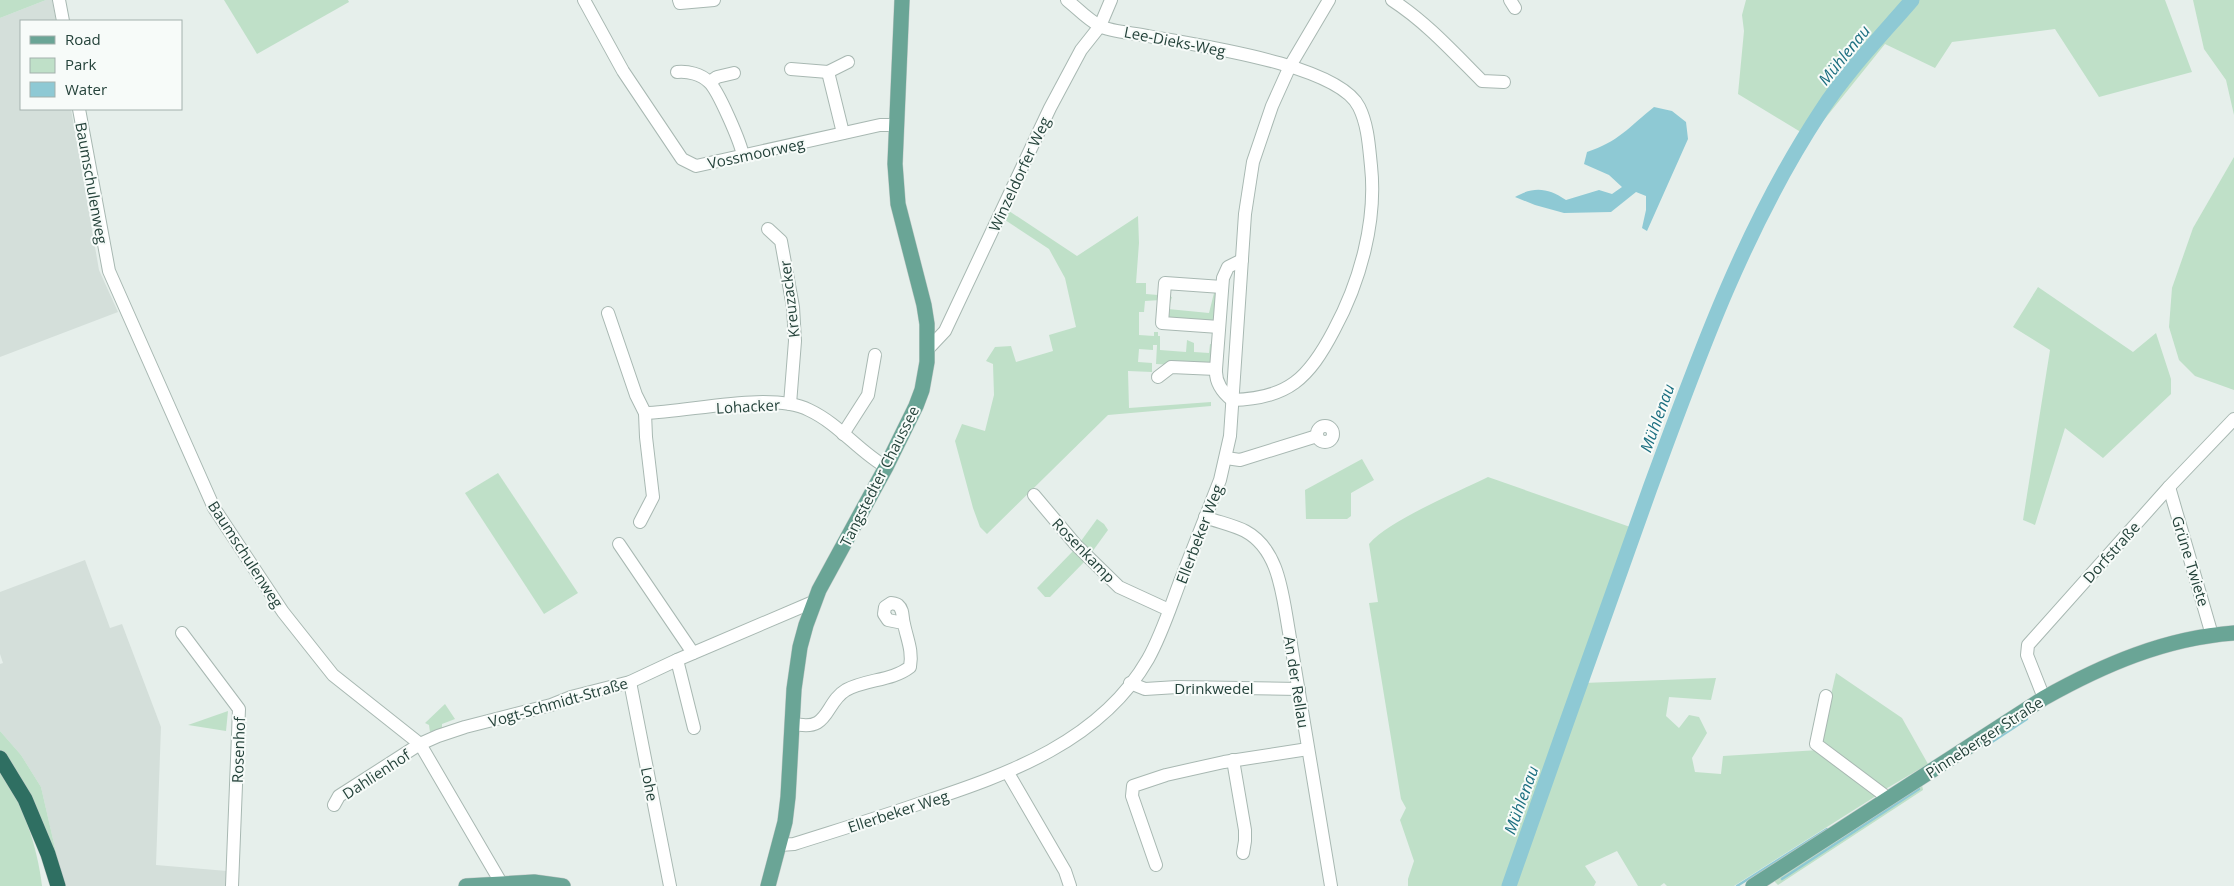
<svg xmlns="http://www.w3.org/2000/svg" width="2234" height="886" font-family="'Open Sans',sans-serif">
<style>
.built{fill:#d4dfda}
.green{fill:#bfe0c8}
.water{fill:#8ec9d4}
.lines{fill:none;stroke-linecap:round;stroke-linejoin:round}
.stream{stroke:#8ec9d4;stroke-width:2.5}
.river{stroke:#8ec9d4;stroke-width:15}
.minor-casing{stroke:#a8b8b2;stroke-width:14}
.major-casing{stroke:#c2cac8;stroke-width:16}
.highway-casing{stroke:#c2cac8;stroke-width:16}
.minor{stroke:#fff;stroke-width:12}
.major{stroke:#6aa596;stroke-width:15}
.highway{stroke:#2f6f62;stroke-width:15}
.labels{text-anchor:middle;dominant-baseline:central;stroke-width:4;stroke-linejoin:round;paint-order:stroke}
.street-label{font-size:15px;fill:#24423a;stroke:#f7fbf9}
.water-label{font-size:16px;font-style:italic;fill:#1c6f80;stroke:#f7fbf9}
</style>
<rect width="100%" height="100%" fill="#e6efeb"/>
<g class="built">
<path d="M46,0H52L56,21H21V109H71L99,270L118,312L0,357V18Z"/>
<path d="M85,560L110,628L122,624L161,727L156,865L227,871V886H65L63,883L41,787L21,755L0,731V664L3,663L0,654V592Z"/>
</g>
<g class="green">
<path d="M0,0H46L0,18Z"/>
<path d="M224,0H348L349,2L257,54Z"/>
<path d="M1746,0H2165L2192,72L2099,97L2055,29L1952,42L1935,68L1885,44L1811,136L1804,134L1738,94L1744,31L1742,15Z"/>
<path d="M2193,0H2234V115L2226,80L2204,49Z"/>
<path d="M2234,157V390L2195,376L2179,360L2169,327L2172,288L2193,228Z"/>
<path d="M1006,209L1077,256L1138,216L1139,243L1136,283H1146V294L1158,295L1159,284H1162L1161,300L1145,301L1144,312H1139V335L1154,336V332H1158V336H1160V350L1186,352L1187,340L1194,343V352L1209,353L1210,344L1215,345L1214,363L1209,367L1156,364L1157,345H1153V350L1139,349L1138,362L1152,363V372L1128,371L1129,408L1211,402V406L1108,415L987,534L980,527L973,508L955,441L962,424L985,431L994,395L993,364L986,361L995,347L1011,346L1016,362L1053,351L1049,335L1076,327L1065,278L1049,249L1002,218Z"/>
<path d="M2038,287L2133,352L2156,333L2171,379V394L2103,458L2065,428L2035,525L2023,520L2050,350L2013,327Z"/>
<path d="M1215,289L1218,291L1217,322H1168V296L1172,297L1168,309L1209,313Z"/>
<path d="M1362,459L1374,480L1351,493V516L1347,519H1306L1305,490Z"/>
<path d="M498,473L578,593L544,614L465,493Z"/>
<path d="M1488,477L1633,528L1520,839L1527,841L1583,683L1716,678L1711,700L1669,697L1666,716L1679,728L1689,715L1699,717L1707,733L1692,758L1695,772L1721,774L1723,756L1819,750L1876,796L1734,886H1667L1664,883L1660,886H1638L1617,851L1585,866L1596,882L1594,886H1408V879L1414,861L1400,820L1406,808L1401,799L1369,603L1378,602L1369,544C1389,520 1458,492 1488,477Z"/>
<path d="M1097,519L1104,524L1108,530L1092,552L1081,541Z"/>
<path d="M1075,549L1086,560L1050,597H1045L1037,588Z"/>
<path d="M1836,673L1902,718L1928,764L1884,790L1820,743Z"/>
<path d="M445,704L455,719L442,724V728L430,732L429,725L425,723Z"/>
<path d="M228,711L226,731L188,725Z"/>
<path d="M0,731L21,755L41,787L63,883L0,751Z"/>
<path d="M0,771C23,804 37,845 42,886H0Z"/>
<path d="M1922,785L1923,790L1778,885L1775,882V880Z"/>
</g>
<path class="water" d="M1654,107L1672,111L1686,122L1688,139L1647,231L1642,228L1646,210V196L1636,192L1611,212L1564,213L1535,205L1515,197C1534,186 1548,188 1566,200L1599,190L1612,194L1622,187L1609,175L1584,164L1587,152C1618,142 1629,127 1654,107Z"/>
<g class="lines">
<g class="stream">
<path d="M1989,744L2027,719"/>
<path d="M1782,879L1919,789"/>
<path d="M1737,886L1827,829"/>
</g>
<path class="river" d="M1509,886C1555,754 1602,623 1649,491C1697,360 1744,228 1821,111C1847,71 1881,36 1912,0"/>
<defs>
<g id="minor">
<path d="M59,0L63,21"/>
<path d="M584,0L623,71L682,159L696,166L880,125H896"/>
<path d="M679,0L680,3L714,0"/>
<path d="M1067,0C1077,8 1088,20 1100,26C1111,32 1135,33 1148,36C1194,45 1338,64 1359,107C1368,125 1369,147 1371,166C1377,221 1360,282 1334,330C1309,378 1288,399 1232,400C1222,392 1215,382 1216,369L1223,278L1228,267L1242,260"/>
<path d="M1392,0C1426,22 1453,52 1482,81L1504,82"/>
<path d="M1510,0L1515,8"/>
<path d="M791,69L828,72"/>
<path d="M677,72C688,71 701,74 709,82C718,90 741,143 743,156"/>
<path d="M710,82L717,77L734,73"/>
<path d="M79,109L109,271L214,508L283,612L333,675L420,744L503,886"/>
<path d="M843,133L828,72L848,62"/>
<path d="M768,229L781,241L793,307L795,341L790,404"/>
<path d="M608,313L636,395L645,413C690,412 770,391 809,410C839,424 858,451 886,467"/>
<path d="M1219,327L1162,323L1165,283L1222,287"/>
<path d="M928,349L945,331L1050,108L1081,50L1100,26L1111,0"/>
<path d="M1158,377L1171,367L1216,369"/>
<circle cx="1325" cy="434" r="8"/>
<path d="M843,434L868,395L875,355"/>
<path d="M1226,458L1240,460L1317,436"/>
<path d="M2169,487L2212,635"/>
<path d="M1034,495L1076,545L1119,587L1169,610"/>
<path d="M1205,517C1218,522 1233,525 1245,531C1275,547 1281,584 1286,614L1331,886"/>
<path d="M640,522L653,497L646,437L645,413"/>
<path d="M619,544L693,653"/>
<path d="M182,633L239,709L232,886"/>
<path d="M677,660L694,728"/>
<path d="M630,682L670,886"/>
<path d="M1130,683L1145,689L1177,687L1299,689"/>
<path d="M1826,696L1816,744L1888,798"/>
<path d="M2044,698L2027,655L2028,645L2169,487L2234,419"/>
<path d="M792,723C830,734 824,703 846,690C866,679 892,681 910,667C913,651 907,639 904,624C902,618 904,610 898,605C897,604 892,603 891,603L885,607L884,614L888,620L903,623"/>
<path d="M1233,760L1245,830V841L1243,853"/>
<path d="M1008,773L1065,871L1070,886"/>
<path d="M334,805L339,796L420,744L438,736L465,727L551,705L571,697L630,682L677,660L813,602"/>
<path d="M780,845L794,844C838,830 881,817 924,802C1009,774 1101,741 1148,659C1162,634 1171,605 1181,579C1194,546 1207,513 1220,480L1230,436L1245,214L1253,162L1272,106L1290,66L1329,0"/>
<path d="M1156,865L1132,796L1133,786L1166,775L1224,762L1308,749"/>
</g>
<g id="major">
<path d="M466,886L534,882L563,886"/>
<path d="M768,886L785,822L788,797L794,689L800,647L806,625L819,590L886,467L916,406L922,390L927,362V324L924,305L898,204L895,164L902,0"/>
<path d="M1753,886L2044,698C2103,665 2165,638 2234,633"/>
</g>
<path id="highway" d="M0,758L25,799L48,854L58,886"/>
</defs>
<use href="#minor" class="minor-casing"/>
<use href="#major" class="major-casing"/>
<use href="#highway" class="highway-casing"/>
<use href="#minor" class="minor"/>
<use href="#major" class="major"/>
<use href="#highway" class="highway"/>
</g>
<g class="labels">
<g class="street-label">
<text transform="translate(1175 41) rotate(11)">Lee-Dieks-Weg</text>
<text transform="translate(756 153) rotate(-12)">Vossmoorweg</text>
<text transform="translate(1019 174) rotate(-65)">Winzeldorfer Weg</text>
<text transform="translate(92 183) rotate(80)">Baumschulenweg</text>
<text transform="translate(789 299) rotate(-97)">Kreuzacker</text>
<text transform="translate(748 406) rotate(-3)">Lohacker</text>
<text transform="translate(879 476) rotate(-63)">Tangstedter Chaussee</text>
<text transform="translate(1199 534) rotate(-69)">Ellerbeker Weg</text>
<text transform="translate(1084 550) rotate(46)">Rosenkamp</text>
<text transform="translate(2111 552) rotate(-48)">Dorfstraße</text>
<text transform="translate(246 554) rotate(57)">Baumschulenweg</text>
<text transform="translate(2191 561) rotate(73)">Grüne Twiete</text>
<text transform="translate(1297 682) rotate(81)">An der Rellau</text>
<text x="1214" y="688">Drinkwedel</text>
<text transform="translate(558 702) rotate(-16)">Vogt-Schmidt-Straße</text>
<text transform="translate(1984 737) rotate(-33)">Pinneberger Straße</text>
<text transform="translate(238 750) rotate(-88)">Rosenhof</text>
<text transform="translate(376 774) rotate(-33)">Dahlienhof</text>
<text transform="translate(650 784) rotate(79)">Lohe</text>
<text transform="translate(898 811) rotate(-18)">Ellerbeker Weg</text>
</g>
<g class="water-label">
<text transform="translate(1844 55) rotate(-51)">Mühlenau</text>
<text transform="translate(1657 418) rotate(-70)">Mühlenau</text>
<text transform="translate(1521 800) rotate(-70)">Mühlenau</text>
</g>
</g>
<rect x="20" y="20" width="162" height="90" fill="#f7fbf9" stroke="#a3b1ad"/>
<rect x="30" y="36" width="25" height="8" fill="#6aa596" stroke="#a3b1ad"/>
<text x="65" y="45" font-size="15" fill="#24423a">Road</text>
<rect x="30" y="58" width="25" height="15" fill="#bfe0c8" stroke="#a3b1ad"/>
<text x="65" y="70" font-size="15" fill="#24423a">Park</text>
<rect x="30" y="82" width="25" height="15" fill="#8ec9d4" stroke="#a3b1ad"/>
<text x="65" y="95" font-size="15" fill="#24423a">Water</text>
</svg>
